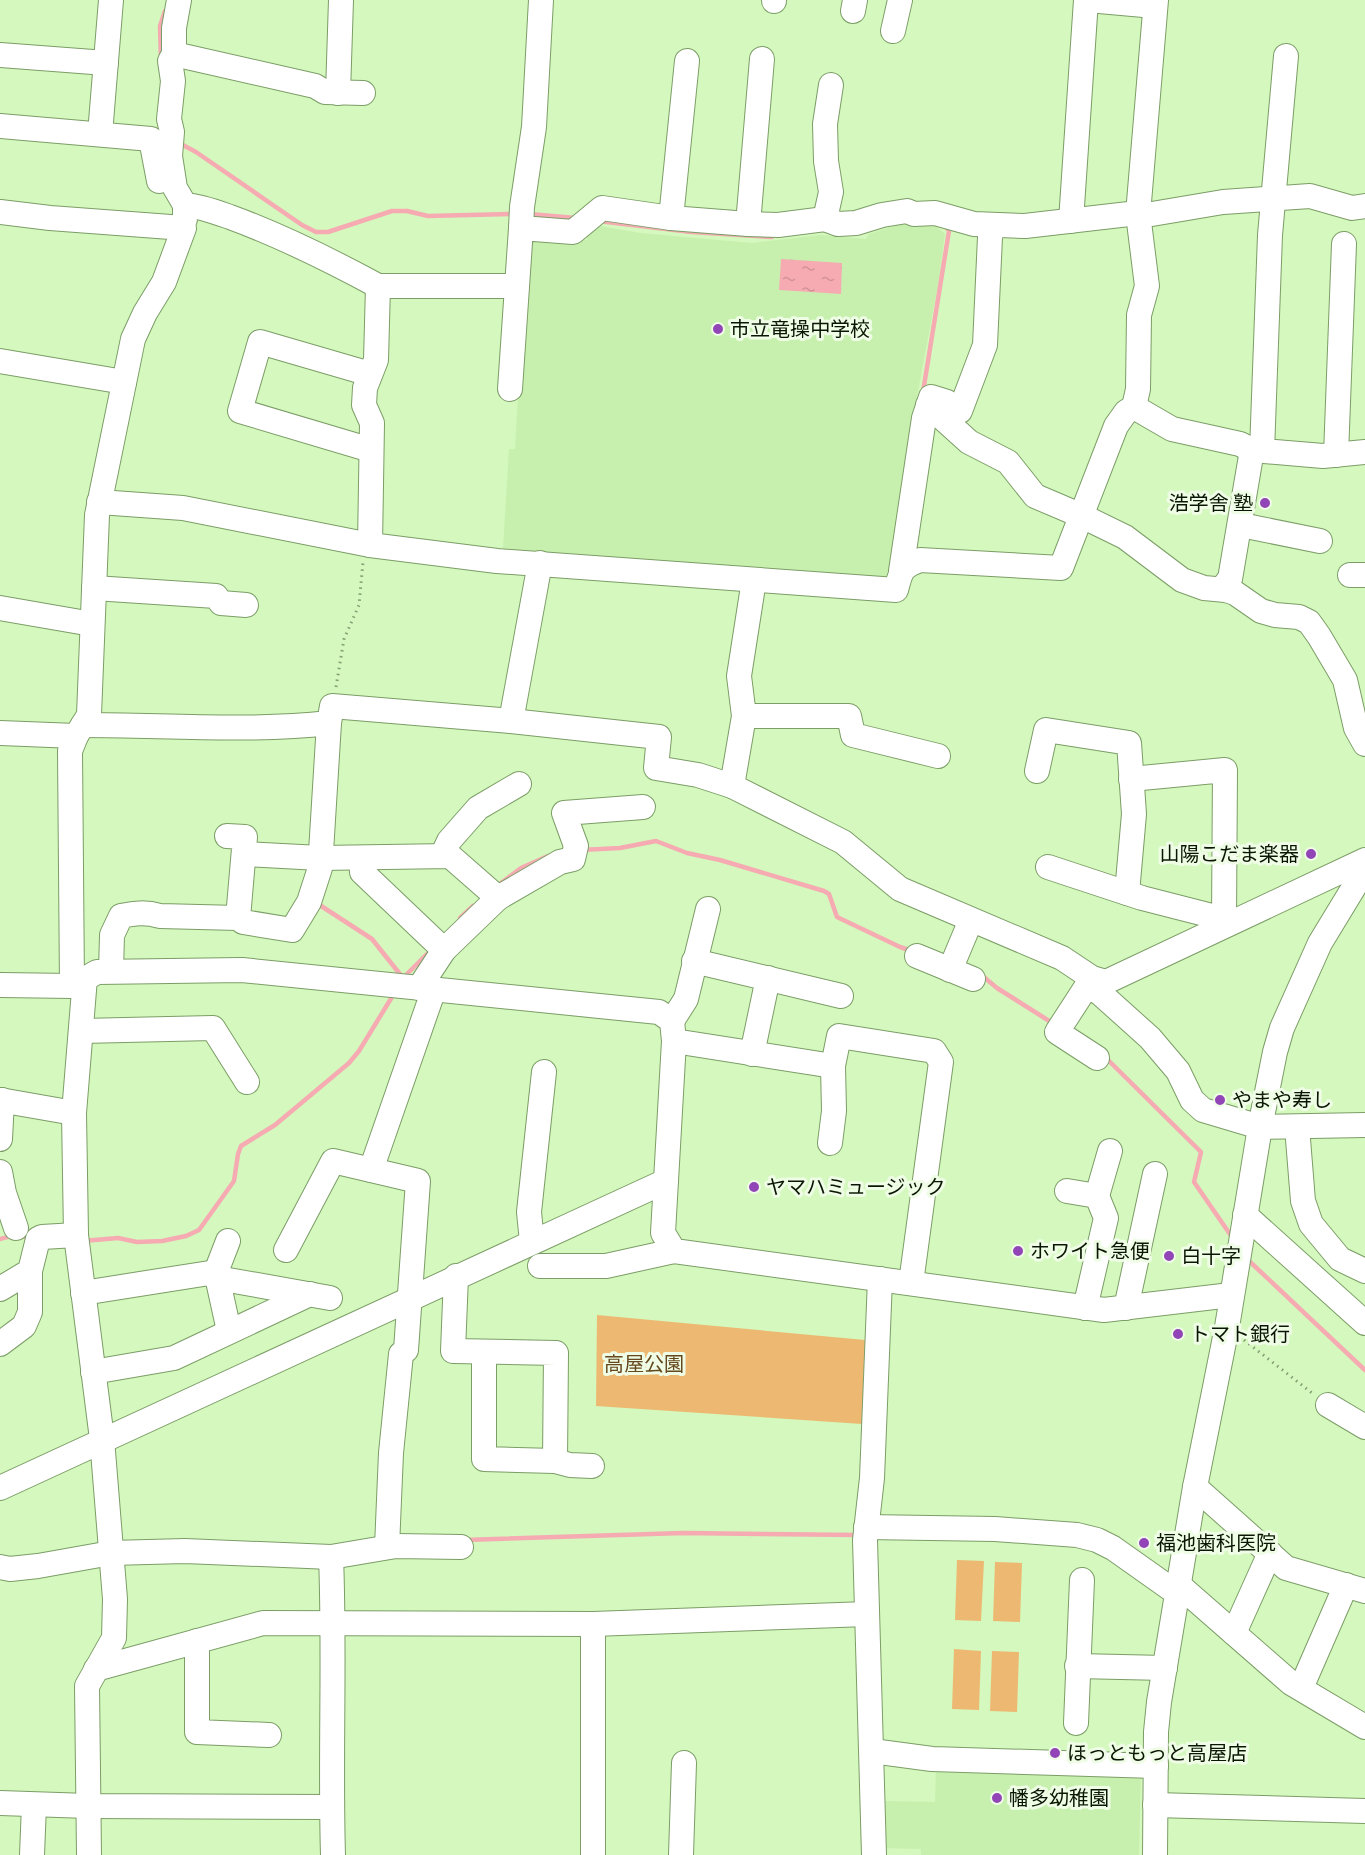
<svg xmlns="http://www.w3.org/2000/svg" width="1365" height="1855" font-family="Cabin,'Noto Sans JP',sans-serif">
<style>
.built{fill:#c7f0ae}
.green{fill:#edb972}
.water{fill:url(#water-ripples)}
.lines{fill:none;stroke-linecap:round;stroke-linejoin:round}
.stream{stroke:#f5abb1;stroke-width:4.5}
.minor-casing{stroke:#7c9d67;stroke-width:26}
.path{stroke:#849e73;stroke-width:3;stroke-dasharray:1.5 4.5;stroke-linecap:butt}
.minor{stroke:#fff;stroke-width:24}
.poi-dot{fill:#9245b6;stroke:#effde6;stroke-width:2}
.labels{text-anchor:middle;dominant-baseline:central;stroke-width:6;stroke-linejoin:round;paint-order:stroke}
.poi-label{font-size:20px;fill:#0a1603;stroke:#effde6;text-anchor:start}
.park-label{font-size:20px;fill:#65481e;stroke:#effde6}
</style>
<defs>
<pattern id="water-ripples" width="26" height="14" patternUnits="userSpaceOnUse" patternTransform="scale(1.5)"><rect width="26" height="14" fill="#f5abb1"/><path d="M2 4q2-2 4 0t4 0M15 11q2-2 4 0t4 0" fill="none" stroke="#d19297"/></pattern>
</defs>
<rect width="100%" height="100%" fill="#d4f8bd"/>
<g class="built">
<path d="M913,220L932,223L945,234L938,285L916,402L919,403L889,579L506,554L503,548L509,449H515L527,244L538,237L587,240L588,228L594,225L640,233L752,243L820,235L866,239L869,234Z"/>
<path d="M936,1763L1141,1770L1139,1855H921V1849L880,1848L881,1801L935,1802Z"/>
</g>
<g class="green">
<path d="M597,1315L865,1340L862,1424L596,1406Z"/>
<path d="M957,1560L984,1561L981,1621L955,1620Z"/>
<path d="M995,1562L1022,1563L1020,1622L993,1621Z"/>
<path d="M954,1649L981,1651L979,1710L952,1709Z"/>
<path d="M992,1651L1019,1652L1017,1712L990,1711Z"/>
</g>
<path class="water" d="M781,259L842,263L841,294L779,290Z"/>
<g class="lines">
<g class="stream">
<path d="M161,59L160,26L165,11"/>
<path d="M179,143L196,152L302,225L316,232H328L392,211H407L428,216L515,214"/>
<path d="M530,214L575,218"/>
<path d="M598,221L691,232L772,237"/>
<path d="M923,392L949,231L944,224"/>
<path d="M581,850L620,848L656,841L687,853L720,860L824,891L829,894L837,917L900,947L912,951"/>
<path d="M501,883L521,868L548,856"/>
<path d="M315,902L372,939L403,978"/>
<path d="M460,918L473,906"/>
<path d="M979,973L997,988L1054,1024"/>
<path d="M404,977L432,949"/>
<path d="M1104,1056L1201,1152L1194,1182L1234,1240"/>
<path d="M0,1239C10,1236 21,1234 31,1239"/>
<path d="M83,1241L118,1238L137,1242L162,1241L186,1236L199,1230L234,1181L238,1154L241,1146L275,1125L349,1063L359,1051L395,992"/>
<path d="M1247,1259L1365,1370"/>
<path d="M465,1540L683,1533L859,1535"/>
</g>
<defs>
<g id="minor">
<path d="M179,0L174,28V54L315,86L325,92L363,93"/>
<path d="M1088,0L1155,6"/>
<path d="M774,1V0"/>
<path d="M853,11L855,0"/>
<path d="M893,31L900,0"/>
<path d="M174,54L170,61L173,81L169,119L172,132L170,156L175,188L185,205V219"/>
<path d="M0,55L106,63"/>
<path d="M831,85L825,124L826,161L831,192L825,219L838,224L856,223L882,215L907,211L914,214L935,213L974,224L1025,226L1129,214L1146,215L1223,202L1310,196L1352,208L1365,206"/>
<path d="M338,93L341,0"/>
<path d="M0,126L151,139L159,181"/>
<path d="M100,134L111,0"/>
<path d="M185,205C200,206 216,212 230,217C282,236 330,260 378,286"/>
<path d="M0,212L50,218L184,228L164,282L145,313L133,339L97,515L89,715L76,736L70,751L72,986"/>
<path d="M671,218L687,61"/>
<path d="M1071,221L1086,0"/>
<path d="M748,224L762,59"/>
<path d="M521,228L522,207L534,127L541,0"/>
<path d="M0,361L124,382"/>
<path d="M370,374L260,342L240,411L371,450"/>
<path d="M510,389L521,228L573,232L602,208L671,218L748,224L778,225L825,219"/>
<path d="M928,405L969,442L1008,462L1035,496L1082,516L1125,537L1182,580L1204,588L1226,590L1235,593L1261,611L1275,615L1299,617L1309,622L1319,636L1345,680L1356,728L1365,744"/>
<path d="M1134,407L1172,429L1240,444L1252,450"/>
<path d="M1262,451L1270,235L1286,56"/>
<path d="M1336,455L1344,244"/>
<path d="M99,502L183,508L370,545L497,561L896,590C901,571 901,567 920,560L1061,568L1116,426L1126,412L1134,407L1138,389L1139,315L1147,286L1138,214L1156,0"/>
<path d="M1241,525L1320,541"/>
<path d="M370,545L372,423L364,405L365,388L376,360L378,286H517"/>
<path d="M901,571L924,418L931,397L947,402L960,411L985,345L990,237L993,225"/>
<path d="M1350,575H1365"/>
<path d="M754,580L739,676L744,716L732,786L843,842L900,889L1062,958L1092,978L1106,982L1365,860"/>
<path d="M94,588L216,596L221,603L246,605"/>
<path d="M1226,590L1227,582L1230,579L1252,450L1323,456L1365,452"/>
<path d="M0,608L92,624"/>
<path d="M744,716H849L853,735L938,756"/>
<path d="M511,721L540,563"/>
<path d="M83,725C165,725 247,732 329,723L332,706L511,721L659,737L656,768L698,775L732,786"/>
<path d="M0,733L76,736"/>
<path d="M1037,771L1046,730L1129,743L1134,814L1127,893"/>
<path d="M1131,779L1225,770L1224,919L1228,924"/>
<path d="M227,836L245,837L238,918"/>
<path d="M244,854L320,858L450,856L498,898"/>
<path d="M442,856L449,841L478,808L519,784"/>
<path d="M361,858L362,872L444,950"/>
<path d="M1048,867L1142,898L1224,919"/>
<path d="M917,956L973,979"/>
<path d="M694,961L841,996"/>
<path d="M950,970L971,920"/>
<path d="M111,971L112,935L121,916C135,913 146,912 160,916L238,918L243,922L292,930L309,902L320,868L329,723"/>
<path d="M85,978L74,1113L76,1235L102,1439L115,1599L114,1638L87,1686L89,1855"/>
<path d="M1092,978L1057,1032L1097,1058"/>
<path d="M0,985L72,986L97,972L242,970L659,1012L672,1021L674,1041L663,1233L674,1251L1104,1310L1231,1295"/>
<path d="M1087,985L1101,994L1150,1038L1178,1071L1192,1100L1203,1110L1260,1127L1365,1125"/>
<path d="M419,988L444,950L498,898L560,862L573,859L576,846L564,813L643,807"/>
<path d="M672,1021L686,999L708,909"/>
<path d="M81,1031L213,1028L247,1082"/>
<path d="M674,1041L833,1066L839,1036L934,1051L941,1062L911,1283"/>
<path d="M752,1054L768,978"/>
<path d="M0,1100L74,1113"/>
<path d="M1297,1127L1303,1201L1311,1224L1340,1259L1365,1271"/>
<path d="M0,1139L2,1100"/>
<path d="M830,1143L834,1111L833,1066"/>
<path d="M371,1170L434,989"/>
<path d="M0,1172L4,1193L16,1228"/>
<path d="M1067,1191L1097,1196L1106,1218L1085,1308"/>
<path d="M1097,1196L1110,1151"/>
<path d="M1245,1215L1365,1323"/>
<path d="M532,1242L529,1212L544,1072"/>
<path d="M286,1250L333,1161L418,1181L406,1350L401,1354L391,1453L387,1547"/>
<path d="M540,1266H606L674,1251"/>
<path d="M216,1272L228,1241"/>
<path d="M456,1276L453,1351L556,1353L555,1461"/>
<path d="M217,1278L330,1298"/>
<path d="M0,1289L30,1271L38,1239L42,1237L76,1235"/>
<path d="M83,1293L216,1272L229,1331"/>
<path d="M1126,1308L1155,1174"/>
<path d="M0,1344L24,1326L30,1312V1271"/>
<path d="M484,1352V1459L555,1461L570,1465L592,1466"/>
<path d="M93,1372L174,1358L310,1294"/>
<path d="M1328,1405L1365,1427"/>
<path d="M1195,1487L1286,1568L1365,1591"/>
<path d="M0,1488L666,1181"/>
<path d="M866,1527L995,1529L1077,1535L1097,1540L1113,1548L1178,1594"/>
<path d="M331,1557C335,1656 330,1756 333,1855"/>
<path d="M0,1567L10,1569L38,1566L111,1553L185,1551L331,1557L396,1546L461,1547"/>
<path d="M1180,1586L1291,1683L1365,1727"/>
<path d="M1234,1633L1270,1553"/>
<path d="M197,1641V1732L269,1735"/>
<path d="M1077,1666L1165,1668"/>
<path d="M96,1669L263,1623L593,1624L867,1614"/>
<path d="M1301,1688L1346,1585"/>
<path d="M1076,1723L1082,1580"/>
<path d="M872,1751L932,1759L1156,1766"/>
<path d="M0,1803L88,1806L331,1807"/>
<path d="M1155,1805L1365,1811"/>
<path d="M32,1855L34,1805"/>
<path d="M593,1855V1624"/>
<path d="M681,1855L684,1763"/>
<path d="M874,1855L865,1540L872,1478L880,1279"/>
<path d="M1155,1855L1156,1732L1159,1702L1195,1487L1227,1327L1260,1127L1275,1052L1282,1028L1320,943L1365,869"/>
</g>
</defs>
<use href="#minor" class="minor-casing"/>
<g class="path">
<path d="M336,687L344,639L359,605L363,562"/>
<path d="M1244,1340L1312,1393"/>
</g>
<use href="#minor" class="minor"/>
</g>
<g class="poi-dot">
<circle cx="718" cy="329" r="6"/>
<circle cx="1265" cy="503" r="6"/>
<circle cx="1311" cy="854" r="6"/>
<circle cx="1220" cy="1100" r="6"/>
<circle cx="754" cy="1187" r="6"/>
<circle cx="1018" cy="1251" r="6"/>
<circle cx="1169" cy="1256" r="6"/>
<circle cx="1178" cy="1334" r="6"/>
<circle cx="1144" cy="1543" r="6"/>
<circle cx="1055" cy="1753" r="6"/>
<circle cx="997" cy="1798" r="6"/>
</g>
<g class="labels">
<g class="poi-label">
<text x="730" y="329">市立竜操中学校</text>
<text x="1253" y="503" text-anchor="end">浩学舎 塾</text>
<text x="1299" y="854" text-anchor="end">山陽こだま楽器</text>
<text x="1232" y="1100">やまや寿し</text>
<text x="766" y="1187">ヤマハミュージック</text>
<text x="1030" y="1251">ホワイト急便</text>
<text x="1181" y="1256">白十字</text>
<text x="1190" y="1334">トマト銀行</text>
<text x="1156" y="1543">福池歯科医院</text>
<text x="1067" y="1753">ほっともっと高屋店</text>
<text x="1009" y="1798">幡多幼稚園</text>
</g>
<g class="park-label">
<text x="644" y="1364">高屋公園</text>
</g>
</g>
</svg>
